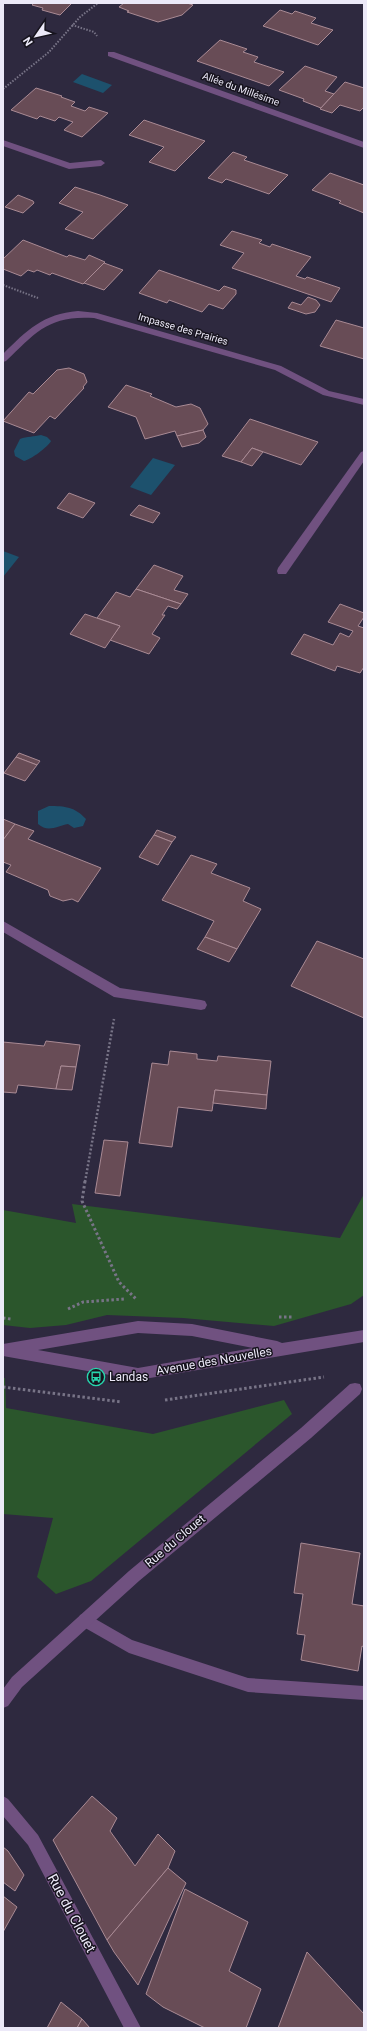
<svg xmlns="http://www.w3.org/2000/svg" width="367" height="2031" font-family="Roboto,sans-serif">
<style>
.green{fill:#2b562c}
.water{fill:#1d516d}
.building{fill:#684c56;stroke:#a98a94}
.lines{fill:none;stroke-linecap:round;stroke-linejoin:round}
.path-far2{stroke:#787487;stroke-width:2;stroke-dasharray:1.5 1.5;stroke-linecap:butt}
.path-far1{stroke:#787487;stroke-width:2.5;stroke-dasharray:2 2;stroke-linecap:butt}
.path{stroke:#787487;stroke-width:3;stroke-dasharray:2.5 2.5;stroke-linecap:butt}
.service{fill:#705180;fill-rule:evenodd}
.minor{fill:#705180;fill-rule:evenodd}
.labels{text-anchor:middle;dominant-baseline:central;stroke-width:3;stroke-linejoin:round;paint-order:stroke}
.far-street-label{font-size:10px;fill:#ece9f8;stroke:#16131d}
.street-label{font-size:12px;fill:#ece9f8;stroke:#16131d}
.poi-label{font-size:12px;fill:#ece9f8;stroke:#16131d;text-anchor:start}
.near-street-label{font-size:14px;fill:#ece9f8;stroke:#16131d}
</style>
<rect width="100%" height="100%" fill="#2e293f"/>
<g class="green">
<path d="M364,1194V1295L351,1304L274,1326L183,1318L107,1315L66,1325L30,1328L3,1325V1210L76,1223L72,1204L340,1238Z"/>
<path d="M3,1378H5L6,1408L153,1434L284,1400L292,1414L91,1581L56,1594L37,1577L53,1518L3,1514Z"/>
</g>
<g class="water">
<path d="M82,74L112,85L103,93L73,82Z"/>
<path d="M41,435L47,437L51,441C48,447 30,460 24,461L15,456L14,451L20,439C27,436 34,437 41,435Z"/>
<path d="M153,458L175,465L151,495L130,487Z"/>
<path d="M3,551L19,557L3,577Z"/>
<path d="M49,806C65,806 75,807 86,819L83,826L74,828L68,824C57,826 48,833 38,824V811Z"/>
</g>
<g class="building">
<path d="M34,3H72L60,15L42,10L43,8L32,5Z"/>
<path d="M124,3H187L193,5L182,15L158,22L127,12L129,11L119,7Z"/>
<path d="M280,10L292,14L295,11L316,18L311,23L333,30L318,45L263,26Z"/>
<path d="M220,40L247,49L243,52L258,57L254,62L284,72L269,86L197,61Z"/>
<path d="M305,66L337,77L325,91L334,94L321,108L303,101L304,99L279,90Z"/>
<path d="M345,82L364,88V107L360,111L340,105L332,113L320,109Z"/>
<path d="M36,88L62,96L61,97L75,102L71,106L85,111L89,107L108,113L82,137L64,130L73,122L59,117L55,121L40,116L37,119L11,110Z"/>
<path d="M144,120L205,141L175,171L149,162L164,147L129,135Z"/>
<path d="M233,152L247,157L244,160L288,175L269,194L226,179L222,183L208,178Z"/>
<path d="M330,173L364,185V213L339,203L341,201L312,190Z"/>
<path d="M75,187L100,195L128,205L93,239L65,229L83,212L59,203Z"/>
<path d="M18,195L33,201L34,203L23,213L5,207Z"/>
<path d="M232,231L262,240L259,243L270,247L272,244L311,257L296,276L305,279L307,277L340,288L331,302L232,268L244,253L220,245Z"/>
<path d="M23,240L67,257L69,255L85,260L89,255L105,262L83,284L52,273L50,275L37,270L34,272L28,270L21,276L3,269V259Z"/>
<path d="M104,263L123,270L104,290L84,283Z"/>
<path d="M159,270L219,291L224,286L236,290V294L223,309L209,304L202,312L169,300L167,303L139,293Z"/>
<path d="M308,297L316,300L320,305L315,312L306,314L288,308L292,302L301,305Z"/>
<path d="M336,320L364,328V359L320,346Z"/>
<path d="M69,368L84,374L87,382L83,387L84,388L55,419L50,416L34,433L3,421L29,392L33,394L57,370Z"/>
<path d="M126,385L152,394L150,396L176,407L191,404L200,408L208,424L203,430L177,436L175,431L145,439L136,417L108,407Z"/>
<path d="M250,419L318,442L301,465L252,448L241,462L222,456Z"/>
<path d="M203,430L206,437L199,443L182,447L177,436Z"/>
<path d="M252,448L263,452L252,466L241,462Z"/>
<path d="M69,493L95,503L83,518L57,508Z"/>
<path d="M139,505L160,513L153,523L130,515Z"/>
<path d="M154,565L183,576L174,590L188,594L181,604L136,589Z"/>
<path d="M136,589L181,604L177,609L168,606L162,615H165L152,634L160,638L149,654L110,640L120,626L97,618L116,592L130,597Z"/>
<path d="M340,604L364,613V617L358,626L364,628V667L360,673L337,666L335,671L291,654L304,634L333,645L340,633L349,637L353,631L328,622Z"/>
<path d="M85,614L120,626L105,648L70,634Z"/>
<path d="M19,753L40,761L37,765L16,757Z"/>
<path d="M16,757L37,765L25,781L4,773Z"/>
<path d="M3,819L15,824L3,840Z"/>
<path d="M15,824L34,831L28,839L101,868L78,902L72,899L63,901L50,896L48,890L6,872L11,865L3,862V840Z"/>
<path d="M157,830L176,837L172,842L154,835Z"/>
<path d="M154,835L172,842L158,865L139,857Z"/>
<path d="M191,855L217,864L211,873L250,888L243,901L261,909L237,949L205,937L214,921L162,900Z"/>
<path d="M205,937L237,949L229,962L197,949Z"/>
<path d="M317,941L364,959V1018L291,986Z"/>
<path d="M46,1041L80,1045L76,1067L61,1066L56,1089L18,1085L16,1093L3,1092V1042L44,1046Z"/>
<path d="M170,1051L197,1054V1059L217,1061L218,1056L271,1061L267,1095L215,1090L212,1111L178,1107L172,1147L139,1143L152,1063L168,1065Z"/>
<path d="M61,1066L76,1067L72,1090L56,1089Z"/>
<path d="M215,1090L267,1095L266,1109L213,1103Z"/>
<path d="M104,1140L128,1142L120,1196L95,1193Z"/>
<path d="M301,1543L360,1553L352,1604L364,1606V1647L362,1646L358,1671L301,1660L305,1635L297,1634L303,1594L294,1593Z"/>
<path d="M92,1796L117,1818L110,1831L135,1866L158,1834L175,1851L168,1868L107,1940L53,1840Z"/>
<path d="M3,1847L8,1851L24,1875L15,1891L3,1882Z"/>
<path d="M168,1868L186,1883L138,1985L114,1952L107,1940Z"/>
<path d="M185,1889L248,1922L229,1971L261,1989L246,2028H205L163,2007L146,1994Z"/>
<path d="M3,1896L17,1907L3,1932Z"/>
<path d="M307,1952L364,2014V2028H278Z"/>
<path d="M61,2002L82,2019L77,2028H47Z"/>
<path d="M82,2019L90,2028H77Z"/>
</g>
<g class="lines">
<g class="path-far2">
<path d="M72,25L94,32L97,36"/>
<path d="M3,89L49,52L80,17L98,3"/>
<path d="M3,285L38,298"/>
</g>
<path class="path-far1" d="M85,1182L114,1019"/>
<g class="path">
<path d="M85,1181L82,1201L119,1282L137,1300"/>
<path d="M68,1309L83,1302L124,1299"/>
<path d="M279,1317H294"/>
<path d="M3,1318L11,1319"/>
<path d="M3,1387L122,1402"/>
<path d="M165,1400L324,1377"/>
</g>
<g class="service">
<path d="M364,451V461L286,574H278L277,571L278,568L361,452Z"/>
<path d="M85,1613L132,1640L248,1678L364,1686V1700L248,1692L129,1653L80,1625L78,1620L80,1615Z"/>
<path d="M3,1796L8,1799L38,1835L141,2028H124L28,1845L3,1816Z"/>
</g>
<g class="minor">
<path d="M108,52H114L364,142V148L108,56Z"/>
<path d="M3,140L70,163L101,160L105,163L101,166L69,169L3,146Z"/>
<path d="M78,311L97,313L281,366L329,391L364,399V405L323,395L275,370L94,318C49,315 36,332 6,361L3,362V354C27,330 43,314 78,311Z"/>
<path d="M3,921L120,988L201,1000L205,1001L207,1005L205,1009L201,1010L114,997L3,932Z"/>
<path d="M138,1321L192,1324L277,1341L282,1343L364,1330V1342L138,1380L3,1356V1344ZM138,1333L192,1336L253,1348L138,1368L38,1350Z"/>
<path d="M355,1383L360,1384L362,1389L360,1394L311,1438L139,1581L22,1687L8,1706L3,1708V1689L12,1677L129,1571L301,1428L350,1384Z"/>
</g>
</g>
<defs>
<symbol id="bus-ring" viewBox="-11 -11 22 22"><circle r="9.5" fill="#16131d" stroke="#27d5ad" stroke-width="1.5"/><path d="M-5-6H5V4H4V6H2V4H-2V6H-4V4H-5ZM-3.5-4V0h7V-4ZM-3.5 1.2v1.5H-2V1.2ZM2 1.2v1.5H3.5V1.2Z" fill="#27d5ad"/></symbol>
</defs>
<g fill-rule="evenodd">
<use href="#bus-ring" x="86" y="1367" width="20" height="20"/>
</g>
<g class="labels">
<g class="far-street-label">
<text transform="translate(241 89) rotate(20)">Allée du Millésime</text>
<text transform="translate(183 329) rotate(16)">Impasse des Prairies</text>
</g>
<g class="street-label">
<text transform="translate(214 1361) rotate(-10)">Avenue des Nouvelles</text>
<text transform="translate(175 1541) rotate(-40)">Rue du Clouet</text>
</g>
<g class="poi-label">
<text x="109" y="1377">Landas</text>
</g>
<g class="near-street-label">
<text transform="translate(72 1913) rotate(62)">Rue du Clouet</text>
</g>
</g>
<rect width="367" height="2031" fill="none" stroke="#ece9f8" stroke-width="8"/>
<g transform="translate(36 36) rotate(236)" stroke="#16131d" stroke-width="3" paint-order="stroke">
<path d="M0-3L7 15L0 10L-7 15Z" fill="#ece9f8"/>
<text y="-6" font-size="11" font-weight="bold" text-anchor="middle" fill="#ece9f8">N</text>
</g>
</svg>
